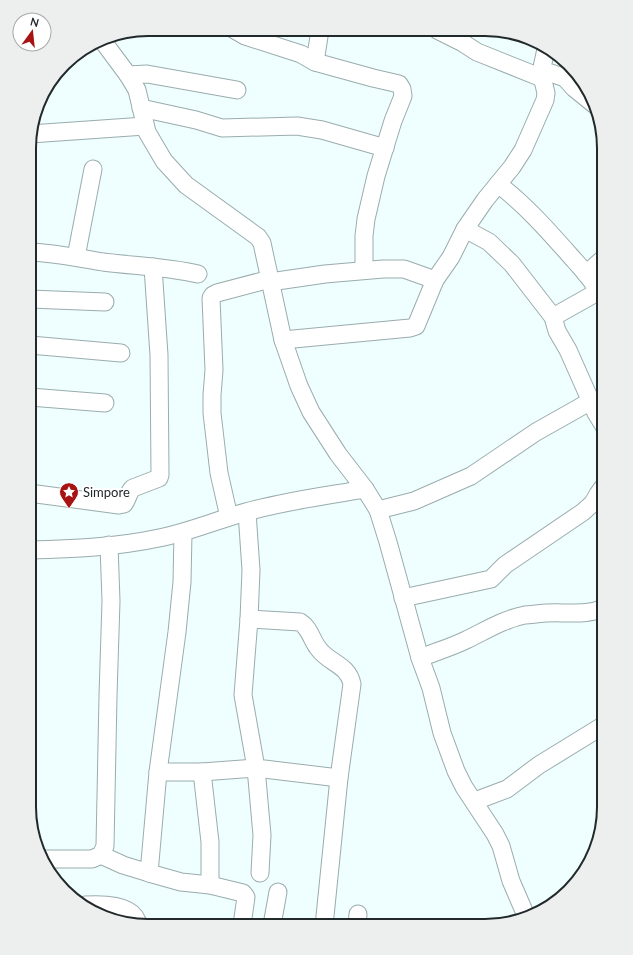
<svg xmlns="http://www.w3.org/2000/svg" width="633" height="955" font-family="Lato,sans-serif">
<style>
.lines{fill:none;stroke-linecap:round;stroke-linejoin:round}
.street-casing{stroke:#9aacad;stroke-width:19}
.street{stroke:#fff;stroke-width:17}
.labels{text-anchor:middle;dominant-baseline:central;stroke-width:4;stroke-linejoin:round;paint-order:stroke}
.poi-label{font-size:13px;fill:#22292a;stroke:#fff;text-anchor:start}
.rim{fill:none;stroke:#22292a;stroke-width:2}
</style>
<rect width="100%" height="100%" fill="#effeff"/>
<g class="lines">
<defs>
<g id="street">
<path d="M233,29L245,36L301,54L315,62L373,78L399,84L402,89L403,96L393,121L376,176L366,219L364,236V270"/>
<path d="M437,30L463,43L477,52L542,78"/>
<path d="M102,40L128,75L137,90L147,132L164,161L186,185L258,237L262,243L283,340L299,386L311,412L338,454L365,489L378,510L388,542L420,658L431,688L442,733L456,771L464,787L495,834L501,846L511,881L527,918"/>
<path d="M315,62L320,30"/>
<path d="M541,72L551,73L565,78L574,88L595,105"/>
<path d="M128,75L147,74L237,90"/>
<path d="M141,108L196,120L222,128L297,126L322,130L385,148"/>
<path d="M30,134L145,126"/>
<path d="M498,184C527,206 551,234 575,261C581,268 593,280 596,289C596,292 596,292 594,294L553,317"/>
<path d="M465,229L489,242L512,264L553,317L557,331L568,350L596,413L604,426"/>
<path d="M30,252C55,253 79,258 103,262C135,266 167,267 198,274"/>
<path d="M76,257L93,169"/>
<path d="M586,274L604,258"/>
<path d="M270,282L325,274L383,269H404L435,280"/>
<path d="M30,299L105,302"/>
<path d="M283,340L410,328L416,326L435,280L451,257L465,229L485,200L512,167L523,150L545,100L546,93L541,72L546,49"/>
<path d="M30,345L121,353"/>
<path d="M30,397L105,403"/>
<path d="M29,493L119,505L124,504C128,499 128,492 133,488L159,478L160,475L159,355L153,267"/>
<path d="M378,510L414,501L471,476L536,432L591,401"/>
<path d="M247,512L251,570L249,619L243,695L256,768L339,778"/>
<path d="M229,517L219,473L212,413V395L214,370L211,298L213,295L217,293L270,279"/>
<path d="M183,533L182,582L177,632L158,772H202L256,768L262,835L260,873"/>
<path d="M29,550C73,549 117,547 159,538C189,532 217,520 246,512C285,501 325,496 365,489"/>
<path d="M403,598L491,579L505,565L583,512L593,503L598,494L604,486"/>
<path d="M249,619L300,622C310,628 311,639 318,648C328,663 348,664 352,684L339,778L324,926"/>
<path d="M420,658C435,652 452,647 466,640C485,631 504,619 525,615C537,614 550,612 562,613C577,613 590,614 604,608"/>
<path d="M202,772L210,842V885"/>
<path d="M475,801L507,789L539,765L604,725"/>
<path d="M101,855L123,865L149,873L181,882L210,885L243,893L246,897L242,925"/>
<path d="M43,859H92L101,855L105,846L108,696L111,601L109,545"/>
<path d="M149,873L158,772"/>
<path d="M85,905C101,904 135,903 138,925"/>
<path d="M272,925L278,892"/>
<path d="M357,926L358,914"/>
</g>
</defs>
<use href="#street" class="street-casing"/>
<use href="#street" class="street"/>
</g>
<defs>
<symbol id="sight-pin" viewBox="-11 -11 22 30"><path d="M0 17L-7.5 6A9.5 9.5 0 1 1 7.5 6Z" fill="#a71313" stroke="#fff"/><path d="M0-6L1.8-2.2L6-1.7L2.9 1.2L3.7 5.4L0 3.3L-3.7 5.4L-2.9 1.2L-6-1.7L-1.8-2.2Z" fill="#fff"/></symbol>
</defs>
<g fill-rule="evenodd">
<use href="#sight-pin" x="58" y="481" width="22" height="30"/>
</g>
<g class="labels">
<g class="poi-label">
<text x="83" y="492">Simpore</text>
</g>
</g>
<path d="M0 0H633V955H0ZM148 36H485A112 112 0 0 1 597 148V807A112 112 0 0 1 485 919H148A112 112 0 0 1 36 807V148A112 112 0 0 1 148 36Z" fill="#edeeee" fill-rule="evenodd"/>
<path class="rim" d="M148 36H485A112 112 0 0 1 597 148V807A112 112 0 0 1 485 919H148A112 112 0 0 1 36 807V148A112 112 0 0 1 148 36Z"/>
<g transform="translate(32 32) rotate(15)"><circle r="19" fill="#ffffff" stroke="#a7a9aa"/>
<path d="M0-3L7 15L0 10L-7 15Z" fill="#a71313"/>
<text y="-6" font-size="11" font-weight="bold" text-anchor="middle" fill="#22292a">N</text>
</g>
</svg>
